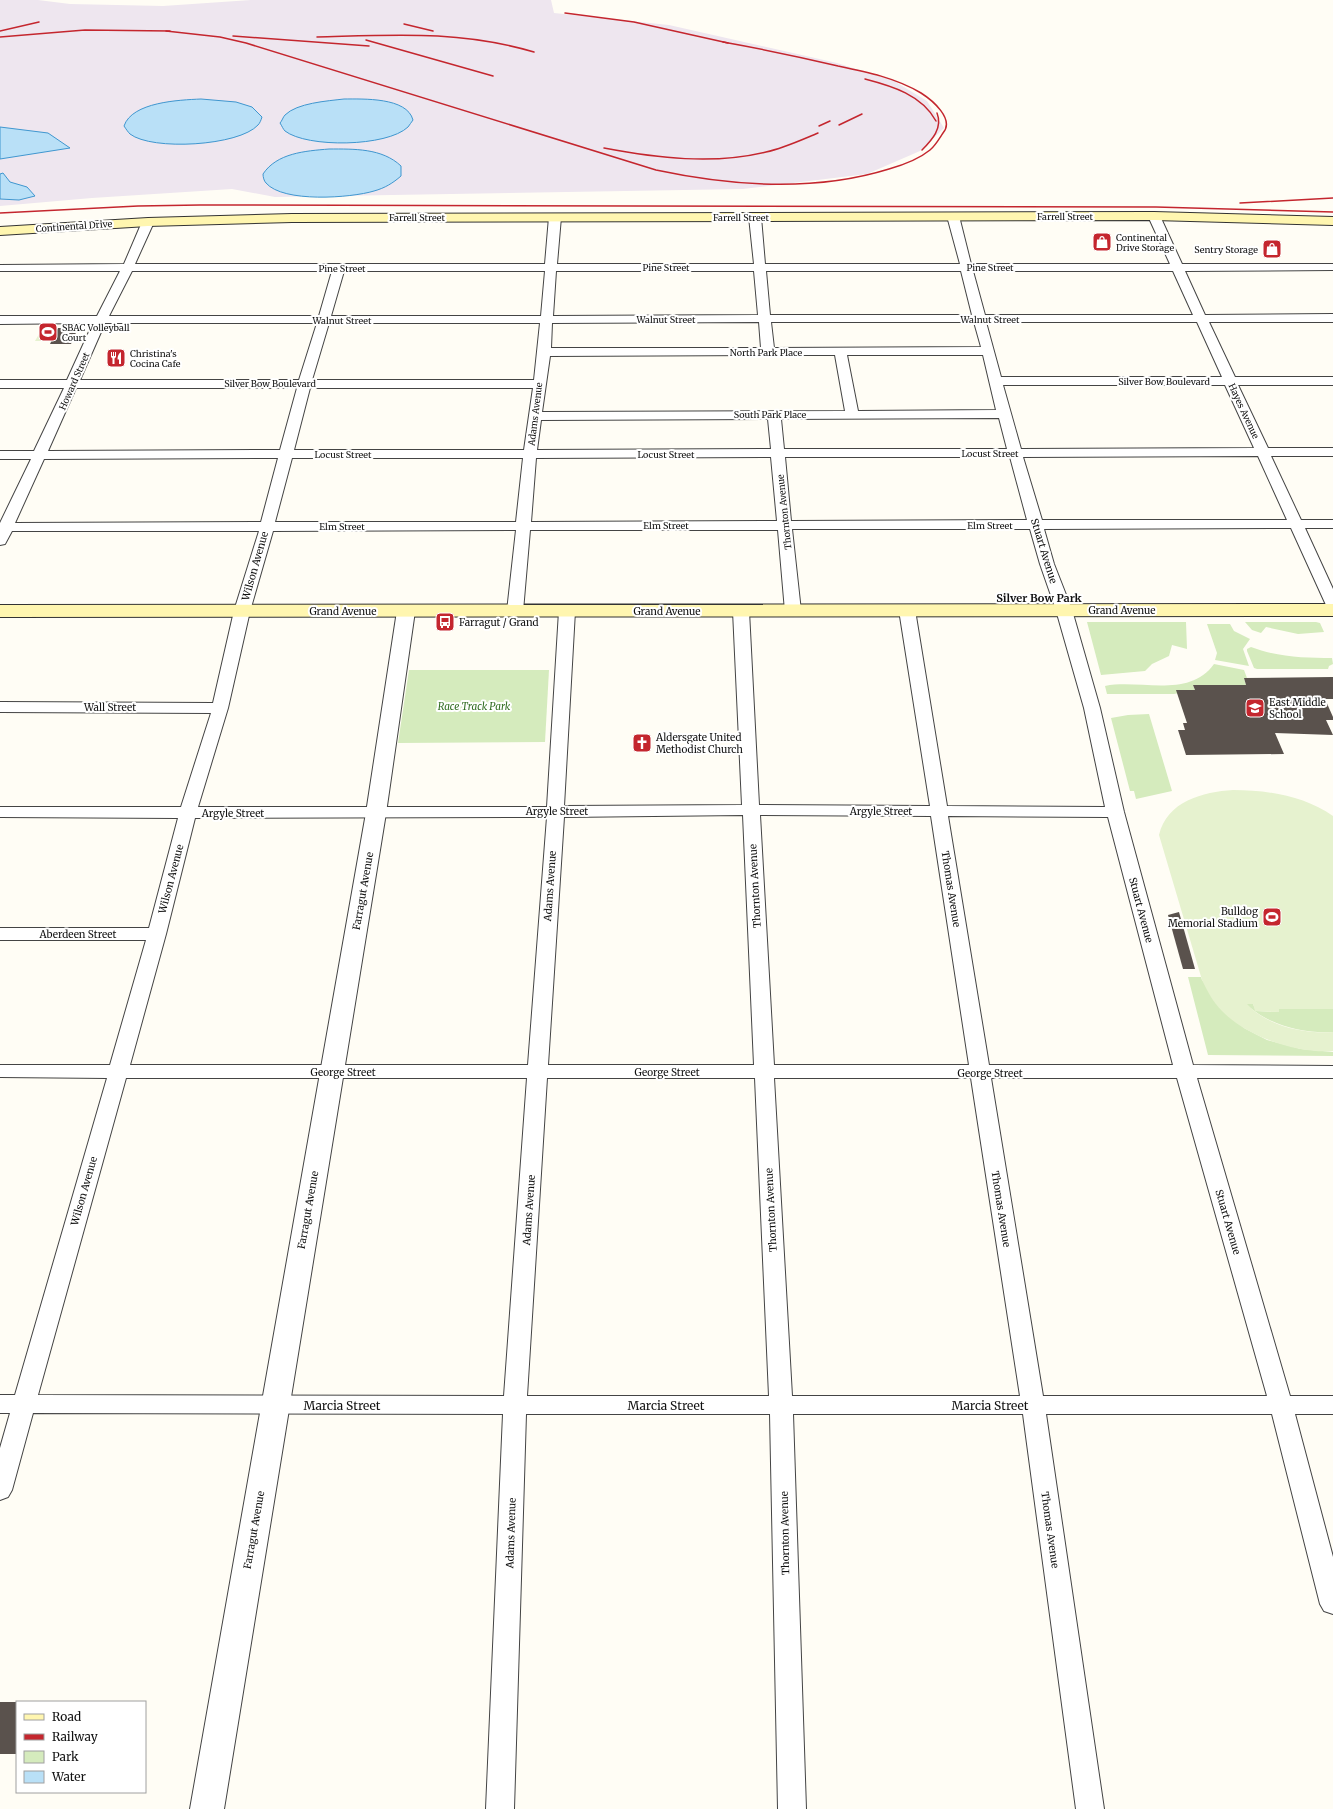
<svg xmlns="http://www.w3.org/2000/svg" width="1333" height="1809" font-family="Merriweather,serif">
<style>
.industrial{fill:#eee6ef}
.green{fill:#d5ebbd}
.pitch{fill:#e6f2cf}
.water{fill:#b9e0f7;stroke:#3f96cf}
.building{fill:#5a524d}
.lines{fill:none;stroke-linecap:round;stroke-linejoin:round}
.minor-casing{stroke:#444;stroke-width:2}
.tertiary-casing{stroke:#444;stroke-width:2}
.secondary-casing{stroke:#333;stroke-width:2}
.minor{fill:#fff;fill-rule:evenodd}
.tertiary{fill:#fff;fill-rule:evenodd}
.secondary{fill:#fff6b0;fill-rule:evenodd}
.rail{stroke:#c4262e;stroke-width:1.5}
.labels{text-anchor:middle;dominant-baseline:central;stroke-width:4;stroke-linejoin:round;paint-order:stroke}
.far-street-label{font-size:9px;fill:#111;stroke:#fff}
.far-poi-label{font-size:9px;fill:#111;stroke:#fff;text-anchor:start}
.street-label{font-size:10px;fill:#111;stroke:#fff}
.poi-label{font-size:10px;fill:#111;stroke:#fff;text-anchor:start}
.park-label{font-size:10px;font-style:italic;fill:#2f6b1f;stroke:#fff}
.neighbourhood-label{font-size:11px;font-weight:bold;fill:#111;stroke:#fff}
.near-street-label{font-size:12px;fill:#111;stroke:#fff}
</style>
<rect width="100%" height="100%" fill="#fffdf5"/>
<path class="industrial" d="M0,0H38L70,4L163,6L251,0H551L554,13L669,25L837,63L894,81L927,101L944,128L920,151L867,174L743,189L275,197L232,189L92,198L0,206Z"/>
<g class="green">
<path d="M1087,622H1186L1187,649L1172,645L1169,656L1152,664L1145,671L1101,675Z"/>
<path d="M1245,622H1316L1320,623L1324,632L1298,634L1266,627L1261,633L1252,630Z"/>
<path d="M1207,624H1230L1234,631L1250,639L1243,649L1249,666L1215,660L1217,653Z"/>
<path d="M1251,647C1277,657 1305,658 1332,658L1333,664L1329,666L1328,669H1257L1254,668L1247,651V649Z"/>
<path d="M1214,664L1244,670L1247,678H1244L1246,685H1193L1195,690L1174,694H1107L1105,686C1140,679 1189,699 1214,664Z"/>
<path d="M409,670H549L545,742L398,743Z"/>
<path d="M1149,714L1172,791L1136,799L1134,791H1130L1111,718L1128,715Z"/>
<path d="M1188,977H1201L1202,980L1244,1028L1267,1040L1301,1049L1333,1052V1056L1208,1055Z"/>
<path d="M1246,1004H1253L1256,1011L1279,1012L1278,1009H1333V1032C1303,1034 1268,1025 1246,1004Z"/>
</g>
<g class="pitch">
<path d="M42,329H58L51,341H35Z"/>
<path d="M1233,790C1268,790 1304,796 1333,816V1009H1279V1012L1255,1011L1253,1004H1247C1267,1026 1304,1034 1333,1032V1051C1298,1054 1247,1037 1222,1011C1213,1002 1208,992 1202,980L1159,835C1167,801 1203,792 1233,790Z"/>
</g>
<g class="water">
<path d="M201,99L236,102L252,107L262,117C261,120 260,123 258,125C239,146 152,151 130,134C128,132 126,129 124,126C132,102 179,100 201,99Z"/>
<path d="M344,99C363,99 407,97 413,120C411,122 410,125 408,127C387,147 307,148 285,131C283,129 282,126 280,123C282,121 283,117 285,115C297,103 327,101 344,99Z"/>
<path d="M0,127L48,133L70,148L0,159Z"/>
<path d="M329,149C354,149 382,148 401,166V176C393,183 385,188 374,191C351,198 283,203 266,183C264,181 263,177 263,174C277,153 305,151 329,149Z"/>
<path d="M3,173L10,182L27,187L35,196L19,200L0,199V174Z"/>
</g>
<g class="building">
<path d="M58,328H78L71,344H50Z"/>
<path d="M1333,677V699H1325L1333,717V720H1326L1333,735L1275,733L1284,754L1186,755L1178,730H1185L1183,723H1187L1176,690H1195L1193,685H1246L1244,678Z"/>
<path d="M1179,912L1195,969H1183L1168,915Z"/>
<rect x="0" y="1702" width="17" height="52"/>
</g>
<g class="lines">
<defs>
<path id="minor" d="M953,213L959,216L971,264H1170L1148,216L1154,213L1160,216L1182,264H1333V270L1185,271L1205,315L1333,314V322H1209L1235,377H1333V385H1238L1268,448H1333V456H1271L1301,520H1333V528H1305L1333,589V609L1328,608L1326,605L1291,528L1044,529L1054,564L1072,610L1100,708L1124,812L1193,1065L1333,1066V1078H1197L1290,1396H1333V1414H1295L1333,1557V1614L1324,1611L1320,1604L1272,1414H1046L1104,1809H1076L1023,1414H793L806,1809H778L770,1414H526L514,1809H486L503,1414L33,1413L12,1490L8,1497L0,1500V1448L10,1413H0V1395H15L107,1078L0,1077V1065H110L146,940H0V928H149L178,818L0,817V807H181L211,713L0,712V702L213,703L234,611L259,531H12L5,544L0,545V523L31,459H0V451H34L64,388H0V380H67L93,323L0,324V316H97L120,271H0V265L124,264L142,222L148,219L154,222L135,264H545L549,217L555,214L561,217L557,264H754L749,217L755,214L761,217L765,264H960L947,216ZM132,271H332L319,316H109ZM344,271H545L541,316H331ZM556,271H754L758,315L553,316ZM766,271H961L972,315H770ZM973,271H1173L1193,315H985ZM759,322L761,348H551L552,323ZM771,322H974L981,347L774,348ZM986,322H1197L1222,377H1001ZM105,323H317L299,380H80ZM329,323H540L534,380H312ZM766,355H835L845,411L542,412L550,356ZM847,355H983L996,410L858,411ZM1003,385H1225L1254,448L1021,449ZM76,388H297L280,450L48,451ZM310,388H533L524,450H294ZM999,418L1007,449H784L781,419ZM768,419L771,449L537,450L541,420ZM1258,456L1287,520H1042L1023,457ZM771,457L777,521L531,522L536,458ZM785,457H1010L1027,520L791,521ZM278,458L261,522L15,523L44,459ZM292,458H523L516,522H275ZM792,529H1030L1040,564L1056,610L1084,708L1105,807L947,806L915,610L912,607L907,605L902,607L899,610L930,806L759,805L749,611L746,608L741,606L736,608L733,611L742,805L564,806L575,611L572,608L567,606L562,608L559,611L547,807H198L228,708L250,611L273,531L516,530L507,611L510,614L515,616L520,614L523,611L530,530H778L785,611L788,614L793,616L798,614L801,611ZM743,815L754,1065H548L564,817ZM760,815L931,816L969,1065H774ZM948,816L1108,817L1173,1065H989ZM547,817L528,1065H130L166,934L195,818ZM126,1078H527L504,1396L38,1395ZM547,1078H755L769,1396H527ZM774,1078H971L1020,1396H792ZM991,1078H1177L1267,1396H1043Z"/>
<path id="tertiary" d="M406,605L413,607L415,611L386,813L224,1809H190L366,813L397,611L399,607Z"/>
<g id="secondary">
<path d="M1154,212L1333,217V225L1154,220L292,222L148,226L0,235V227L148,218L292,214Z"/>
<path d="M1333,604V616L0,617V605Z"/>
</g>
</defs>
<use href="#minor" class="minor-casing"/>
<use href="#tertiary" class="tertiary-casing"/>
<use href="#secondary" class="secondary-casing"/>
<use href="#minor" class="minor"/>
<use href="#tertiary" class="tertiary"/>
<use href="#secondary" class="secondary"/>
<g class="rail">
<path d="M565,13L634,22L728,43"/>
<path d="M404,24L433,31"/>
<path d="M0,31L39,22"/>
<path d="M166,31L220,37L246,43L656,170C731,186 815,192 889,169C903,165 919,159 930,150C935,146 939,139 943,133C955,119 932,100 921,93C896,78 867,72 838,66C800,57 762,49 723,42"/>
<path d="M233,36L369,46"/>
<path d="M0,37L85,30L170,31"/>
<path d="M317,37C394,35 459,30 534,52"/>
<path d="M366,40L493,76"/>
<path d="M865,79C892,86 922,95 936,121"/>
<path d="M839,125L862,114"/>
<path d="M819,126L830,121"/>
<path d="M604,148C657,158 713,165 766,152C784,148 801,140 818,133"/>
<path d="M922,150C932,140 943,128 937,113"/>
<path d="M1240,203L1333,198"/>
<path d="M0,213L138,206L200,205L1156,207L1333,212"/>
</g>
</g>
<defs>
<symbol id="shop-square" viewBox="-11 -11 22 22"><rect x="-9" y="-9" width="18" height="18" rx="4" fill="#c4262e" stroke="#fff"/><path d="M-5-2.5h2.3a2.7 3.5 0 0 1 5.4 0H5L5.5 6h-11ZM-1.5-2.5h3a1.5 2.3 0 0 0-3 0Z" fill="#fff"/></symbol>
<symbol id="stadium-square" viewBox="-11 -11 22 22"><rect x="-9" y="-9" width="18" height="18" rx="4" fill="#c4262e" stroke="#fff"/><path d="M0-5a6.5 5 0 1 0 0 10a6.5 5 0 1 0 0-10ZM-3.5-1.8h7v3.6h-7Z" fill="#fff"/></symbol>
<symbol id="restaurant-square" viewBox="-11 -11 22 22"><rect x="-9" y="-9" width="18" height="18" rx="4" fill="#c4262e" stroke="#fff"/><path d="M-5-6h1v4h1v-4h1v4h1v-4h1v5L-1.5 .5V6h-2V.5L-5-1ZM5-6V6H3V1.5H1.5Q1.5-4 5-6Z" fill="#fff"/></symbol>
<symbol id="bus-square" viewBox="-11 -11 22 22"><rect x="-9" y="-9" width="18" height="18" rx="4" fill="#c4262e" stroke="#fff"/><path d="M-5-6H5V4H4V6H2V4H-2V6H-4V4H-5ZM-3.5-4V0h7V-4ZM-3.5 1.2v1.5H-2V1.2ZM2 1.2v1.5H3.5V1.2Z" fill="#fff"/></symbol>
<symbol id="school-square" viewBox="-11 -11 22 22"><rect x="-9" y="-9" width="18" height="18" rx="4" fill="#c4262e" stroke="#fff"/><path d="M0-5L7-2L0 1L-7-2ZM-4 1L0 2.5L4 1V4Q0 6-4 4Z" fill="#fff"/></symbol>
<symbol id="church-square" viewBox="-11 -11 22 22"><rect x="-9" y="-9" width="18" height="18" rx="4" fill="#c4262e" stroke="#fff"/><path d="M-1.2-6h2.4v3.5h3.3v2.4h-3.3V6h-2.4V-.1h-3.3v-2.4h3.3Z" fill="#fff"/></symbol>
</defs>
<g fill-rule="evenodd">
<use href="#shop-square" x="1091" y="231" width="22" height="22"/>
<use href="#shop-square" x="1261" y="238" width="22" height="22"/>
<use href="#stadium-square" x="37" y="321" width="22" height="22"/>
<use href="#restaurant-square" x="105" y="347" width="22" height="22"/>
<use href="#bus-square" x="434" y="611" width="22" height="22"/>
<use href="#school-square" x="1244" y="697" width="22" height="22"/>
<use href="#church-square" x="631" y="732" width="22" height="22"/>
<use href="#stadium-square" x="1261" y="906" width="22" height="22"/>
</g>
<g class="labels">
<g class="far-street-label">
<text x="1065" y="216">Farrell Street</text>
<text x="417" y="217">Farrell Street</text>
<text x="741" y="217">Farrell Street</text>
<text transform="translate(74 226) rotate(-4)">Continental Drive</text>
<text x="666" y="267">Pine Street</text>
<text x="990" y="267">Pine Street</text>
<text x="342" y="268">Pine Street</text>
<text x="666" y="319">Walnut Street</text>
<text x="990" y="319">Walnut Street</text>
<text x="342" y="320">Walnut Street</text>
<text x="766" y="352">North Park Place</text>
<text transform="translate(74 381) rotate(-66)">Howard Street</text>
<text x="1164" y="381">Silver Bow Boulevard</text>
<text x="270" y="383">Silver Bow Boulevard</text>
<text transform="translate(1244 411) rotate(65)">Hayes Avenue</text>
<text transform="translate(535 414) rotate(-83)">Adams Avenue</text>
<text x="770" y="414">South Park Place</text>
<text x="990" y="453">Locust Street</text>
<text x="343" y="454">Locust Street</text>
<text x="666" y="454">Locust Street</text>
<text transform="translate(784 512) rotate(-96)">Thornton Avenue</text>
<text x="666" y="525">Elm Street</text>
<text x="990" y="525">Elm Street</text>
<text x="342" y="526">Elm Street</text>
</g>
<g class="far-poi-label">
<text x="1116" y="237">Continental<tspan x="1116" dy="10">Drive Storage</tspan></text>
<text x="1258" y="249" text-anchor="end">Sentry Storage</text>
<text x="62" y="327">SBAC Volleyball<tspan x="62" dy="10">Court</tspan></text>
<text x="130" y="353">Christina's<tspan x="130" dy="10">Cocina Cafe</tspan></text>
</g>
<g class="street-label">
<text transform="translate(1044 551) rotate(73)">Stuart Avenue</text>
<text transform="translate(255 566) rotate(-74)">Wilson Avenue</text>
<text x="1122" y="610">Grand Avenue</text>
<text x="343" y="611">Grand Avenue</text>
<text x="667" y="611">Grand Avenue</text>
<text x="110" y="707">Wall Street</text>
<text x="557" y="811">Argyle Street</text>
<text x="881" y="811">Argyle Street</text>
<text x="233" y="813">Argyle Street</text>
<text transform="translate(171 879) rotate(-75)">Wilson Avenue</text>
<text transform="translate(550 886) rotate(-86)">Adams Avenue</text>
<text transform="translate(755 886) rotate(-93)">Thornton Avenue</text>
<text transform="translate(951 889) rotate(81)">Thomas Avenue</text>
<text transform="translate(363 891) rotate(-80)">Farragut Avenue</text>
<text transform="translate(1141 910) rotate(75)">Stuart Avenue</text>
<text x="78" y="934">Aberdeen Street</text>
<text x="343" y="1072">George Street</text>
<text x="667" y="1072">George Street</text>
<text x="990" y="1073">George Street</text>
<text transform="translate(84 1191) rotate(-74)">Wilson Avenue</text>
<text transform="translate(1001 1209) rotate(81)">Thomas Avenue</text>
<text transform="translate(308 1210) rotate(-80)">Farragut Avenue</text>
<text transform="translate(529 1210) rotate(-86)">Adams Avenue</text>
<text transform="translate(771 1210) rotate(-93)">Thornton Avenue</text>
<text transform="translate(1228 1222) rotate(74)">Stuart Avenue</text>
<text transform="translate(254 1530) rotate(-80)">Farragut Avenue</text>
<text transform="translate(1050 1530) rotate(82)">Thomas Avenue</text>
<text transform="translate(511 1533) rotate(-88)">Adams Avenue</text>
<text transform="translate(785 1533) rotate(-91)">Thornton Avenue</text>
</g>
<g class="poi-label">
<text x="459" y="622">Farragut / Grand</text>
<text x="1269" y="702">East Middle<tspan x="1269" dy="12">School</tspan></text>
<text x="656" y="737">Aldersgate United<tspan x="656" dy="12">Methodist Church</tspan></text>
<text x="1258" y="911" text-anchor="end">Bulldog<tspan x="1258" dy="12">Memorial Stadium</tspan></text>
</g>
<g class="park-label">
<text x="474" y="706">Race Track Park</text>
</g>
<g class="neighbourhood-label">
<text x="1039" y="598">Silver Bow Park</text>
</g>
<g class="near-street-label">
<text x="342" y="1405">Marcia Street</text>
<text x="666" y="1405">Marcia Street</text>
<text x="990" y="1405">Marcia Street</text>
</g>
</g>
<rect x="16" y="1701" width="130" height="92" fill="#ffffff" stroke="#a0a0a0"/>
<rect x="24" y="1714" width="20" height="6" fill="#fff6b0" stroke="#a0a0a0"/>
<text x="52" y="1721" font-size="12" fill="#111111">Road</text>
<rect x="24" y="1734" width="20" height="6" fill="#c4262e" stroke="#a0a0a0"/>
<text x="52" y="1741" font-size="12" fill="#111111">Railway</text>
<rect x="24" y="1751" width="20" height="12" fill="#d5ebbd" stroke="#a0a0a0"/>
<text x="52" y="1761" font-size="12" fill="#111111">Park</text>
<rect x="24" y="1771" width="20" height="12" fill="#b9e0f7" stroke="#a0a0a0"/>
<text x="52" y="1781" font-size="12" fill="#111111">Water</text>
</svg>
